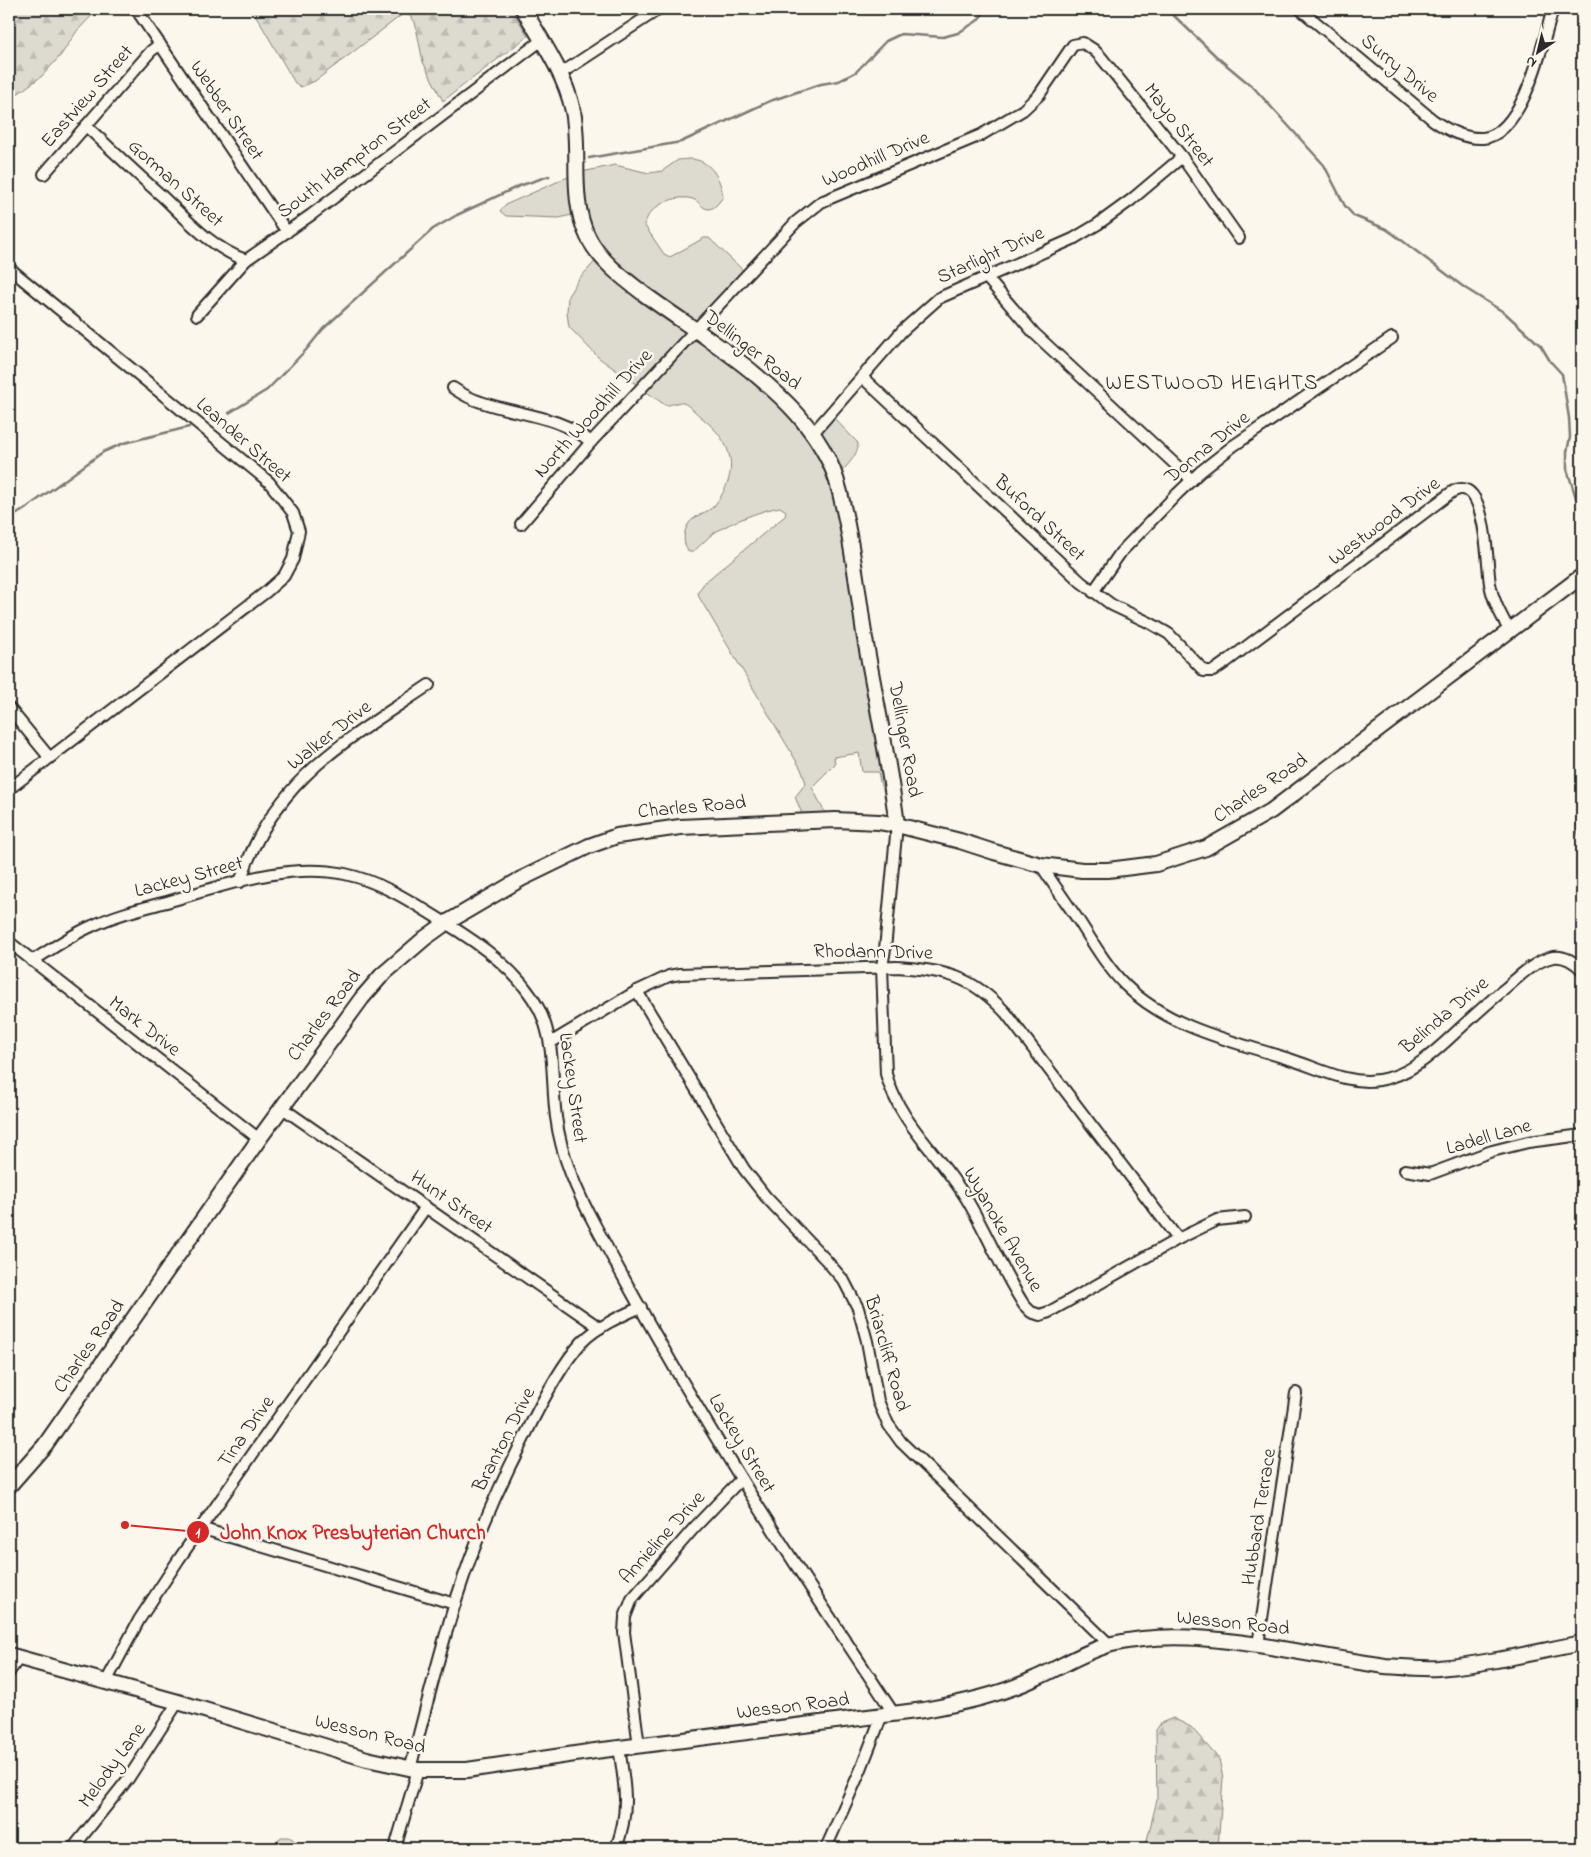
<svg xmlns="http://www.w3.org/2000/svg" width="1591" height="1857" font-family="'Indie Flower',sans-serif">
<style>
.grass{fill:#dddad0;stroke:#84827e}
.forest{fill:url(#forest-firs);stroke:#84827e}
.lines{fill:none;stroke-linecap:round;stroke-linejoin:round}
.stream{stroke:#7b7a75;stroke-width:2.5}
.street-casing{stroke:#2b2b2b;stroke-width:14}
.secondary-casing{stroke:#2b2b2b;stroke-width:18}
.street{stroke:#fbf7ec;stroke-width:10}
.secondary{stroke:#fbf7ec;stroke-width:14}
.labels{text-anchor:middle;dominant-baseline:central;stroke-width:5;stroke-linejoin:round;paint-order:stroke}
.street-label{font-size:20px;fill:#2b2b2b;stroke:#fbf7ec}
.neighbourhood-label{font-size:21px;letter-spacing:1px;fill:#2b2b2b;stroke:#fbf7ec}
.leader{fill:none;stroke:#d62828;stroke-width:2}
.callout-dot{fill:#d62828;stroke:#fbf7ec;stroke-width:2}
.mark-label{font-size:15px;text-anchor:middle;font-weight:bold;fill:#fff}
.callout-label{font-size:21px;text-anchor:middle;font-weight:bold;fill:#d62828;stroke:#fbf7ec;stroke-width:5;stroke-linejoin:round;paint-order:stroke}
</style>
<defs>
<pattern id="forest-firs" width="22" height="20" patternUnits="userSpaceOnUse" patternTransform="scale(1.25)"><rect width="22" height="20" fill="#dddad0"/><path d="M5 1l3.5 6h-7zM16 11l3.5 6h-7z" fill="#bebbb3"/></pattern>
</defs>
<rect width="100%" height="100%" fill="#fbf7ec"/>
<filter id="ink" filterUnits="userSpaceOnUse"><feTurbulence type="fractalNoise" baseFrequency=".02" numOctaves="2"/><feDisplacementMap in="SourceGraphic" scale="10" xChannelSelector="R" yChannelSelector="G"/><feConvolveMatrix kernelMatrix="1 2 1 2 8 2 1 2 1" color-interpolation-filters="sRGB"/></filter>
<g filter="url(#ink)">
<path class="grass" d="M689,159C710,159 721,178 723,197C719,202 715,209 708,209C702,208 699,202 695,200C678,192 645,207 645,226L664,254L670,257L704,238H709L747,274L694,329L813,433L830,414L858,443C859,456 844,468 836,478L893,785L881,786L878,772H862L859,753L834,757L835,764L812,787L824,811L829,814L802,821L801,811L795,797L806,783L801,769L699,597L698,592L705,582L785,516L786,511L780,507C762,510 725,524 710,536C704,541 699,547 693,552H689C682,544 683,531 689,523C695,515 707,513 714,506C741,472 734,443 701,417C696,413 689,405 683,403C676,401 671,406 665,405L599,358L569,327L567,313L568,296L578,280L600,256L580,213L559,218L506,216L500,211L505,205L577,173L615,165L649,173L662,171L678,160Z"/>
<g class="forest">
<path d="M9,9H98L77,31L61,55L42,76L9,100Z"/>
<path d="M252,9H512L528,36L443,101L423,62L415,22L409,15L403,14L315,81L301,87L295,83Z"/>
<path d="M1173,1718L1191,1727L1219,1759L1223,1778L1218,1848H1145L1157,1800L1156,1730L1161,1723Z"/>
<path d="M281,1837H289L306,1848H272Z"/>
</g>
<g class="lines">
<g class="stream">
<path d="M1167,9L1218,58L1254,88L1324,165L1345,206L1354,216L1386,229L1396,236L1465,288L1505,313L1541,346L1550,361L1562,374L1569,418L1570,437L1567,452V469L1576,498"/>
<path d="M589,158L681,142L770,101L821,84L839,81L856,72L886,41L901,34L943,37L958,33L977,21L987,9"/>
<path d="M229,413L267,390L306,350L323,329L433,229L457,215L519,186L549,176"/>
<path d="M9,519L25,509L103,452L124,443L189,427"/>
<path d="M1582,785C1577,806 1574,825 1582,845"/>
</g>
<defs>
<g id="street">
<path d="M136,9L287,232"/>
<path d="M1300,9L1433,120C1447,130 1465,139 1483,138C1524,134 1543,41 1553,9"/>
<path d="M560,74L659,9"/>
<path d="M86,126C111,149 136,173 162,196C187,220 213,249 246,260"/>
<path d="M44,174L151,51L160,44"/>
<path d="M9,268L269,482L293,513L299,531L293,559L284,576L266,592L9,789"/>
<path d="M986,277L1034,333L1192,480"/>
<path d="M197,315L246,260L311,215L542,40"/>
<path d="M862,377L1081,582L1112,605L1150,623L1169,634L1204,671H1213L1226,662L1444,498C1449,494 1455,489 1461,489C1487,488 1487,566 1490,584C1493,601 1501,615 1509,630"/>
<path d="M453,388C462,394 470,399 481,402C517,415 560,415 591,442"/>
<path d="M813,433L902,331L939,298L1073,239L1098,224L1131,200L1182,157"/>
<path d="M521,524L591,442L796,222L821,202L981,135L1023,110L1039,95L1073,45L1083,43L1094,50L1100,56L1182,157L1239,238"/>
<path d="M1093,592L1121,552L1177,494L1200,472L1233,446L1392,338"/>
<path d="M9,708L49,757"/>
<path d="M897,825L885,949L882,967L886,1074C899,1123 940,1155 966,1198C987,1233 1002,1271 1024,1305L1031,1312L1040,1315L1049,1312L1178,1239L1217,1220L1245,1217"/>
<path d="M1041,865C1053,884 1066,902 1079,921C1093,943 1107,967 1125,985C1169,1028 1232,1041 1289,1059C1319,1068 1347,1085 1379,1080C1415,1075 1441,1045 1466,1023C1479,1011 1492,999 1506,988C1519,976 1535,961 1553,957C1564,955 1575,962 1582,970"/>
<path d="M240,882C273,779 346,741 429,685"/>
<path d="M9,942L259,1139"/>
<path d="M32,961C52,949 71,935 92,926C117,914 144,908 170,901C226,885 287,862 345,874C382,882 412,902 444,922C480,944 519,971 539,1009C556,1043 551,1081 556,1117C561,1156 577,1192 596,1227C641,1311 689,1395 740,1477C789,1557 842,1635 894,1714"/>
<path d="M637,991L744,1169L766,1197L826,1260L844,1281L858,1308L867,1341L878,1401L888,1424L901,1442L1110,1645"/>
<path d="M550,1043L637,991L669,976L680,974L897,967C945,970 972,976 1006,1013L1178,1239"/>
<path d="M281,1107L600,1328"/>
<path d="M1405,1170L1430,1174L1492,1151L1528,1142L1582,1135"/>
<path d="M200,1528L455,1604"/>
<path d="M1258,1645L1296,1393"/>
<path d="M9,1672L19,1658"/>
<path d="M106,1682L139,1620L179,1559L426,1207"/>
<path d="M639,1746L624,1632L625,1617L632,1599L694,1528L741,1479"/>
<path d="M410,1769C425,1712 439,1653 457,1597C475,1541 498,1488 525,1436C539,1407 561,1365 582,1342C598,1326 621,1316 641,1307"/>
<path d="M73,1848L128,1779L178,1702"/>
<path d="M395,1848L418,1770"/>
<path d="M616,1848C630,1812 625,1785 619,1748"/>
<path d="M826,1848L861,1769L882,1715"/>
</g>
<g id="secondary">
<path d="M523,9C542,41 565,74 573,111C581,152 569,199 588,237C600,261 623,278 644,294C681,321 722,346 756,375C786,400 812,426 829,461C836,475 840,491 843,506C853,548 858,591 864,633C875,697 889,760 897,825"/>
<path d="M9,1486L45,1445L259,1139L362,998L382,975L425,938L446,923L521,879L589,846L617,836L680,827L835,820L879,822L897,825L960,841L994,852L1041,865L1082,870H1108L1156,864L1206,848L1271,811L1582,576"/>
<path d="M9,1655L178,1702L367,1759L418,1770H467L595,1751L924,1710C962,1703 1000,1695 1036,1678C1061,1667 1085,1651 1112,1644C1164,1632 1213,1638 1265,1646C1305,1653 1345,1660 1385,1666C1402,1667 1421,1669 1438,1668C1487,1664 1535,1652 1582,1643"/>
</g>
</defs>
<use href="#street" class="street-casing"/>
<use href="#secondary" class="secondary-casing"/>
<use href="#street" class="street"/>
<use href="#secondary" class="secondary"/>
</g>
</g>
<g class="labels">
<g class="street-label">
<text transform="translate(1399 69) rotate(40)">Surry Drive</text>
<text transform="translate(88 97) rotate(-49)">Eastview Street</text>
<text transform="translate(226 111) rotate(56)">Webber Street</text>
<text transform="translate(1178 126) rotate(52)">Mayo Street</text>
<text transform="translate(355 159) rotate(-37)">South Hampton Street</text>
<text transform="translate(876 160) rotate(-23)">Woodhill Drive</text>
<text transform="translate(175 184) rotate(42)">Gorman Street</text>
<text transform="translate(991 256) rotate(-24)">Starlight Drive</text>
<text transform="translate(752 351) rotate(38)">Dellinger Road</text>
<text transform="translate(594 414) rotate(-48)">North Woodhill Drive</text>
<text transform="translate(243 441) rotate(41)">Leander Street</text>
<text transform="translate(1208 448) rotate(-39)">Donna Drive</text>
<text transform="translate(1039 519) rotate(43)">Buford Street</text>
<text transform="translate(1385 522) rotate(-37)">Westwood Drive</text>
<text transform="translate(330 736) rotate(-38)">Walker Drive</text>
<text transform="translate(904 740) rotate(80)">Dellinger Road</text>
<text transform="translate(1261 789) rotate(-34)">Charles Road</text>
<text transform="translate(692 808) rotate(-5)">Charles Road</text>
<text transform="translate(189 878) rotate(-15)">Lackey Street</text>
<text transform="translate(873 953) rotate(1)">Rhodann Drive</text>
<text transform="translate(325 1016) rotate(-53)">Charles Road</text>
<text transform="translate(1445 1016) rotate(-40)">Belinda Drive</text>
<text transform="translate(144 1027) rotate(38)">Mark Drive</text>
<text transform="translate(572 1088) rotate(82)">Lackey Street</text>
<text transform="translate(1489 1138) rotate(-16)">Ladell Lane</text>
<text transform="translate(451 1203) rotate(35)">Hunt Street</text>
<text transform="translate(1002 1230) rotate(60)">Wyanoke Avenue</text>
<text transform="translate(90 1347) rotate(-55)">Charles Road</text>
<text transform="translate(886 1354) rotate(74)">Briarcliff Road</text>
<text transform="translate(247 1432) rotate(-55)">Tina Drive</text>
<text transform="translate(505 1440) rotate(-63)">Branton Drive</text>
<text transform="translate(741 1444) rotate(59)">Lackey Street</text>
<text transform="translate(1260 1517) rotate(-81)">Hubbard Terrace</text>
<text transform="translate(663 1538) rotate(-48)">Annieline Drive</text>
<text transform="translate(1233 1624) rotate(6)">Wesson Road</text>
<text transform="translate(793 1707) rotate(-7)">Wesson Road</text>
<text transform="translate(370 1735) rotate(14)">Wesson Road</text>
<text transform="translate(113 1766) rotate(-54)">Melody Lane</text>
</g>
<g class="neighbourhood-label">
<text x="1212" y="384">WESTWOOD HEIGHTS</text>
</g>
</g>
<path class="leader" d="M125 1525L198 1532"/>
<g class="callout-dot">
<circle cx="125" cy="1525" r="5"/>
<circle cx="198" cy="1532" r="12"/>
</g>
<g class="mark-label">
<text x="198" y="1537">1</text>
</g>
<g class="callout-label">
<text x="353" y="1539">John Knox Presbyterian Church</text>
</g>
<rect width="1591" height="1857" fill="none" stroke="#fbf7ec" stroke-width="30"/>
<rect x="15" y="15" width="1561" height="1827" fill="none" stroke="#2b2b2b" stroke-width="2" filter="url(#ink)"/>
<g transform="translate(1538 52) rotate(215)" stroke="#fbf7ec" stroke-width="4" paint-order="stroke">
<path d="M0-4L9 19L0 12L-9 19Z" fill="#2b2b2b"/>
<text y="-8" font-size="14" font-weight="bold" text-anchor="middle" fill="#2b2b2b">N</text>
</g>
</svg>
